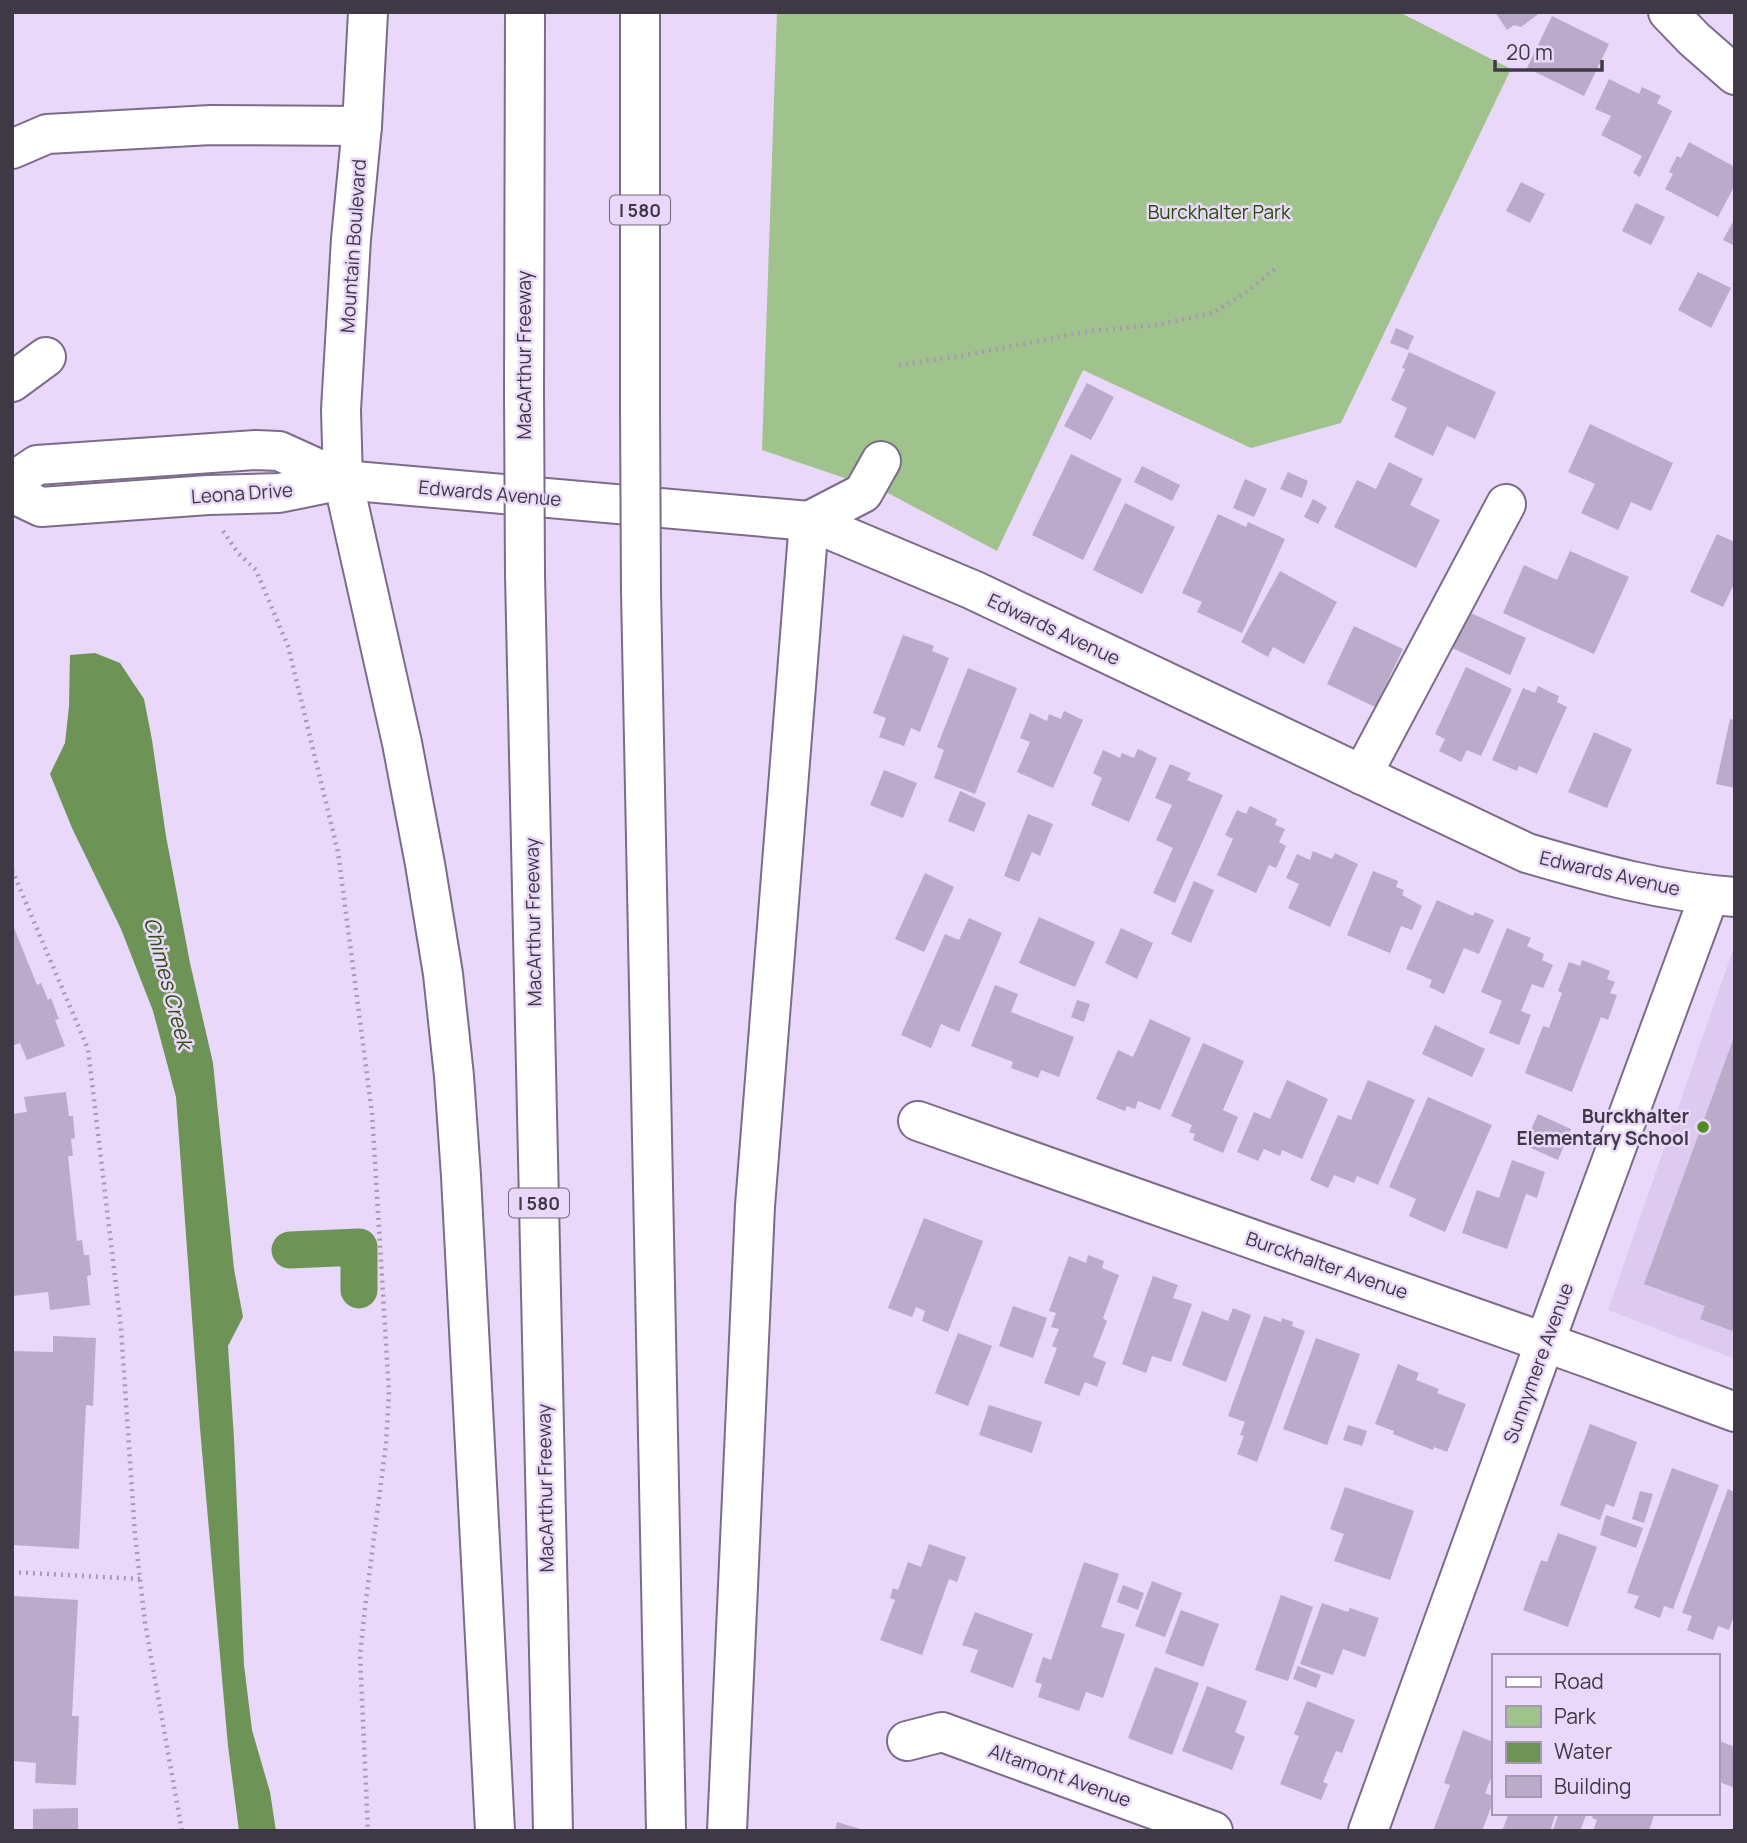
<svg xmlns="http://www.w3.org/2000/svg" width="1747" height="1843" font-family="Manrope,sans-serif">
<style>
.built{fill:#decaf0}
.green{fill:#a0c28c}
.water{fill:#6e9357}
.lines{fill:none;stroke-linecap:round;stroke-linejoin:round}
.canal{stroke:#6e9357;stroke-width:37}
.building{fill:#bbabca}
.minor-casing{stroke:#7b6c8a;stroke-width:42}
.major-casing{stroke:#7b6c8a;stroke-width:42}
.highway-casing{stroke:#7b6c8a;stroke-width:42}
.path{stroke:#a699b2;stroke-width:4.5;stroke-dasharray:2 5;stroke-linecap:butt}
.minor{stroke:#fff;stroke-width:38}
.major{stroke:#fff;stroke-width:38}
.highway{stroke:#fff;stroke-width:38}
.highway-bridge-casing{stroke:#7b6c8a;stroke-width:42;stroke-linecap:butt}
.highway-bridge{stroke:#fff;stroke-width:38}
.poi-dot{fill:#518923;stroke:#e9d8f9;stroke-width:2.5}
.labels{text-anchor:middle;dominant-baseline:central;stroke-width:5;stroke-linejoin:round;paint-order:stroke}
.shield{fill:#e9d8f9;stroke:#72687b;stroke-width:2}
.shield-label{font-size:18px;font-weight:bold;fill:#3f3845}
.park-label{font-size:19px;fill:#284b08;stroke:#e9d8f9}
.street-label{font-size:19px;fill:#3f3845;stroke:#e9d8f9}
.poi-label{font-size:19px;font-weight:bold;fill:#3f3845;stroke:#e9d8f9;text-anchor:end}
.water-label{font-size:21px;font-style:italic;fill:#2c4f0d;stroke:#e9d8f9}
</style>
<rect width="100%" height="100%" fill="#e9d8f9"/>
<path class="built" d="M1735,944V1359L1608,1310Z"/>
<path class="green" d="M777,12H1399L1511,69L1341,423L1251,448L1083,370L997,551L886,492L762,450Z"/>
<path class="water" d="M95,653L120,663L144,699L152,740L166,836L190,963L213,1063L234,1269L243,1317L228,1346L234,1439L244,1665L252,1730L270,1792L276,1831H239L228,1746L200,1428L176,1097L153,1011L121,929L72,828L50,774L65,743L69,706L70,655Z"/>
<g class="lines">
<path class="canal" d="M290,1250L359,1247V1290"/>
</g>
<g class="building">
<path d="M1495,12H1541L1521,27L1514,25L1507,30Z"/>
<path d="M1552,16L1609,44L1584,96L1527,68Z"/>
<path d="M1609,79L1639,94L1642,87L1661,96L1657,103L1672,111L1640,177L1633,173L1642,156L1601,135L1611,116L1595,109Z"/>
<path d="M1689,142L1735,167V185L1718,217L1665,189L1673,174L1669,172L1677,156L1681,158Z"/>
<path d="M1521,182L1545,194L1530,223L1506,211Z"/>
<path d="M1636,203L1665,217L1651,245L1622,231Z"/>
<path d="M1735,218V246L1723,240Z"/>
<path d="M1698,272L1731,288L1711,328L1678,310Z"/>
<path d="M1396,328L1414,336L1408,350L1390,343Z"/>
<path d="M1409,352L1496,392L1475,439L1447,426L1433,456L1394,437L1407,408L1391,400L1405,369L1402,368Z"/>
<path d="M1087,383L1114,397L1091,440L1064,426Z"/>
<path d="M1590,424L1673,463L1651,511L1631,502L1618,530L1581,513L1595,484L1568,472Z"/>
<path d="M1071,454L1122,479L1083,560L1032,535Z"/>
<path d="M1389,462L1423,479L1410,505L1440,520L1416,568L1334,527L1357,480L1376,489Z"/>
<path d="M1142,466L1180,485L1172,501L1134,482Z"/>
<path d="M1288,472L1308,481L1302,498L1280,489Z"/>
<path d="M1245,479L1267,489L1254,517L1233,508Z"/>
<path d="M1313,499L1327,507L1318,524L1304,517Z"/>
<path d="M1125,503L1175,527L1142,594L1093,570Z"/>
<path d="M1218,514L1246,527L1248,522L1285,539L1242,633L1197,612L1202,602L1182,593Z"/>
<path d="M1717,534L1735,542V582L1723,607L1690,592Z"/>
<path d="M1570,551L1629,577L1594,654L1503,613L1524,565L1557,580Z"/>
<path d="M1280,571L1337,602L1304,664L1273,647L1268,657L1241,642Z"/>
<path d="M1464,610L1526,638L1510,675L1448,646Z"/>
<path d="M1354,626L1403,649L1375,707L1327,684Z"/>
<path d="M903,635L934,646L932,651L949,658L920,732L911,728L904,746L879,737L886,718L873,713Z"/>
<path d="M1466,667L1512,689L1481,756L1467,750L1461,762L1439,751L1445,739L1435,734Z"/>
<path d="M968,668L1017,688L975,794L934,778L944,750L937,747Z"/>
<path d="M1538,686L1559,696L1557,702L1567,707L1537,774L1519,766L1517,771L1492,760L1523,688L1535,693Z"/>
<path d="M1064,711L1083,720L1053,788L1017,772L1030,742L1020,738L1030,713L1047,721L1049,714L1061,719Z"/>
<path d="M1730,719L1735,720V788L1716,784Z"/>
<path d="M1594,732L1632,749L1607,808L1568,792Z"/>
<path d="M1138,749L1157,758L1129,822L1091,805L1102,778L1093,773L1103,750L1120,758L1122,753L1134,758Z"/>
<path d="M1170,764L1191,773L1187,780L1223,795L1175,903L1153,893L1173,848L1156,840L1172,805L1155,798Z"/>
<path d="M884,770L917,783L903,818L870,805Z"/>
<path d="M960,791L986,803L974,832L948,821Z"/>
<path d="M1250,806L1277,819L1275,825L1285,829L1279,842L1286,846L1276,868L1269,865L1256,893L1217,875L1233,839L1225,835L1237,810L1246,814Z"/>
<path d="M1028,814L1053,824L1040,856L1032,852L1019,882L1004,876Z"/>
<path d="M1313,851L1332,859L1335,853L1358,864L1330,927L1288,908L1299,884L1286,878L1297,854L1310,860Z"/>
<path d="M1373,871L1398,881L1396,887L1404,890L1402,895L1422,906L1412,930L1401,926L1390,953L1347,935Z"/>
<path d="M925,873L954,887L924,952L895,939Z"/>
<path d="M1194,881L1214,890L1191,943L1171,934Z"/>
<path d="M1437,900L1473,916L1475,912L1494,920L1479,954L1464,948L1444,994L1429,987L1432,980L1406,969Z"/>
<path d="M1039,917L1095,942L1075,987L1019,963Z"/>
<path d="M969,918L1002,933L959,1032L941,1024L931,1048L901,1035L945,934L959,940Z"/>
<path d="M12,923L37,985L41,983L48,1000L51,998L59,1019L55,1020L65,1046L27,1060L20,1043L12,1046Z"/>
<path d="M1121,928L1153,943L1137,979L1105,963Z"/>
<path d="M1507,928L1531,938L1527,946L1544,954L1542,960L1553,965L1543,988L1532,984L1521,1011L1531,1015L1519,1045L1489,1033L1502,1001L1481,992Z"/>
<path d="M1582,960L1610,971L1607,979L1615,982L1610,993L1617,995L1608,1020L1601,1017L1572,1092L1525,1073L1543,1026L1549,1028L1562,993L1558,991L1569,962L1580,966Z"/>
<path d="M995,985L1018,994L1011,1012L1074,1037L1059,1077L1041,1070L1038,1078L1011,1068L1013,1062L971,1046Z"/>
<path d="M1077,1000L1090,1004L1084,1022L1071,1017Z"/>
<path d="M1150,1019L1191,1038L1160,1110L1138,1101L1135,1109L1127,1106L1125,1111L1096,1099L1118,1050L1133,1057Z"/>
<path d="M1435,1025L1485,1049L1472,1077L1422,1054Z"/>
<path d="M1734,1037H1735V1332L1700,1319L1705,1306L1644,1284Z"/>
<path d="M1203,1043L1244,1061L1223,1110L1238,1117L1223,1153L1193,1140L1195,1134L1189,1132L1192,1125L1171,1116Z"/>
<path d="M1287,1080L1328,1099L1302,1159L1282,1150L1280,1156L1264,1149L1258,1161L1237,1152L1254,1112L1270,1119Z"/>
<path d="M1368,1080L1415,1100L1378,1185L1357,1176L1354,1183L1334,1175L1328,1188L1310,1180L1338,1115L1351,1120Z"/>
<path d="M66,1092L69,1116H73L75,1138L71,1139L73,1156H68L77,1241L82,1240L84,1255H89L91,1275L87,1276L90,1305L50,1310L48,1292L12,1296V1114L27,1112L24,1097Z"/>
<path d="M1428,1097L1492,1125L1445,1232L1409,1216L1416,1199L1389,1187Z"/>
<path d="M1538,1114L1571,1129L1558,1160L1524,1145Z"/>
<path d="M1512,1160L1545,1172L1537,1198L1526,1194L1507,1249L1462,1233L1477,1190L1499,1198Z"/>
<path d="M924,1218L983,1241L948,1332L922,1321L925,1311L916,1307L912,1317L888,1308Z"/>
<path d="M1088,1255L1104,1261L1102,1268L1119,1275L1103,1318L1107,1321L1093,1357L1106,1362L1097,1387L1085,1382L1079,1396L1044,1383L1057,1348L1052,1346L1059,1329L1051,1327L1056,1313L1049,1311L1069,1256L1086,1263Z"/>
<path d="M1153,1276L1178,1285L1173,1298L1192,1304L1171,1362L1152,1356L1146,1373L1122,1364Z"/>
<path d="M1013,1306L1047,1318L1033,1358L999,1346Z"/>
<path d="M1233,1308L1251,1315L1226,1382L1182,1365L1202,1311L1228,1321Z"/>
<path d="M1264,1316L1281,1322L1282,1318L1293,1322L1292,1326L1305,1331L1257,1462L1237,1454L1244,1436L1240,1435L1245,1422L1228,1416Z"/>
<path d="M958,1333L992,1346L968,1406L935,1393Z"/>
<path d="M53,1336L96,1338L93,1406L86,1405L79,1549L12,1545V1351L53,1352Z"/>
<path d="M1316,1338L1360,1354L1327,1445L1283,1429Z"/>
<path d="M1398,1364L1419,1373L1416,1380L1439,1389L1437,1393L1466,1404L1447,1452L1434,1447L1433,1450L1393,1434L1394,1431L1375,1424Z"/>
<path d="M989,1405L1042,1422L1032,1453L979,1435Z"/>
<path d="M1590,1424L1637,1442L1614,1507L1606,1504L1600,1520L1560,1505Z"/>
<path d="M1348,1425L1367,1431L1362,1446L1343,1440Z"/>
<path d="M1672,1468L1719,1485L1673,1609L1664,1606L1660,1618L1634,1608L1639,1596L1627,1593Z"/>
<path d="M1345,1487L1414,1511L1390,1580L1334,1561L1344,1534L1330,1529Z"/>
<path d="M1728,1489L1735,1492V1613L1729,1630L1718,1626L1713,1640L1687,1630L1692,1616L1682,1613Z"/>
<path d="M1640,1491L1653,1494L1644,1523L1632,1519Z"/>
<path d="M1606,1515L1643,1528L1636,1548L1600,1535Z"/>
<path d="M1558,1533L1597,1547L1568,1627L1523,1610L1541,1560L1547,1562Z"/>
<path d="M929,1544L966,1557L957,1582L949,1579L922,1655L880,1640L895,1600L890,1598L893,1588L898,1590L908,1562L921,1567Z"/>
<path d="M1084,1562L1119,1574L1101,1627L1125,1634L1103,1698L1086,1692L1079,1711L1038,1697L1042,1684L1035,1682L1043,1657L1051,1660Z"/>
<path d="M1152,1581L1182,1593L1165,1637L1135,1626Z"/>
<path d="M1123,1585L1144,1593L1138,1610L1117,1602Z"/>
<path d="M1281,1595L1313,1607L1288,1681L1255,1670Z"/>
<path d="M12,1596L78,1600L72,1716H79L76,1785L35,1783L36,1763L12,1761Z"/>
<path d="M1322,1603L1348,1612L1350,1608L1379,1618L1365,1657L1343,1649L1333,1675L1300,1664Z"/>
<path d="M1181,1610L1219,1624L1203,1667L1165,1653Z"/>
<path d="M975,1612L1033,1634L1013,1688L970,1672L978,1650L962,1645Z"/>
<path d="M1298,1666L1321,1675L1316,1688L1293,1679Z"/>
<path d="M1155,1667L1199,1683L1172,1755L1128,1738Z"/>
<path d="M1207,1686L1247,1701L1235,1732L1245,1737L1232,1770L1182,1751Z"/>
<path d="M1307,1701L1355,1720L1342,1753L1336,1751L1323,1782L1328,1784L1321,1800L1280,1784L1299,1736L1294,1734Z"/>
<path d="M1463,1730L1493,1742V1773L1485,1793L1493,1796V1802L1482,1831H1433L1450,1785L1444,1783Z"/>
<path d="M1717,1740L1735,1747V1788L1717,1781Z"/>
<path d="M78,1808V1831H33V1809Z"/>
<path d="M1509,1813H1556L1550,1831H1502Z"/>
<path d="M1559,1813H1587L1580,1831L1553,1830Z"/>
<path d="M1594,1813H1649L1654,1815L1649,1831H1593L1597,1820L1592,1818Z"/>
<path d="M837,1822L864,1830V1831H835Z"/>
</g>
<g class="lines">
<defs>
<g id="minor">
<path d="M1668,12L1694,39L1735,75"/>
<path d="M12,149L47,134L211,125L362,126"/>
<path d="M12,382L46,357"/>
<path d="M12,482L37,465L256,450L279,451L343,480"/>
<path d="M12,493L41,507L208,495L279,493L343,480"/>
<path d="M809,521L863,493L881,461"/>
<path d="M1362,775L1506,504"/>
<path d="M918,1121L1586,1357L1735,1412"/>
<path d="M907,1741L942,1732L1213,1831"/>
<path d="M1368,1831L1558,1306L1709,896"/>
</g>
<path id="major" d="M368,12L362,126L351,239L341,410L343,480L809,521L973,590L1527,853C1595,873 1664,892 1735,897"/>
<g id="highway">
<path d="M524,392L525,12"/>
<path d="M640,408V12"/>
<path d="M343,480L402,743L425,864L443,974L454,1076L461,1176L495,1831"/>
<path d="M525,575L553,1831"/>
<path d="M641,591L666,1831"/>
<path d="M727,1831L755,1206L809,521"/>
</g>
</defs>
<use href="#minor" class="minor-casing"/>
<use href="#major" class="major-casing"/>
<use href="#highway" class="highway-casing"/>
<g class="path">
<path d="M899,365L966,355L1090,331L1156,325L1213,313L1245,293L1276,268"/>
<path d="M223,531L238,553L256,570L288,646L338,852L372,1113L389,1393L386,1444L365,1608L360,1655L368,1831"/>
<path d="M12,870L88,1049L121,1328L135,1535L145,1623L182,1831"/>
<path d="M12,1572L140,1579"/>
</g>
<use href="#minor" class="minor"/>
<use href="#major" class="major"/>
<use href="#highway" class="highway"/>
<defs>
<g id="highway-bridge">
<path d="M524,392L525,575"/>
<path d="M640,408L641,591"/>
</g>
</defs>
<use href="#highway-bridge" class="highway-bridge-casing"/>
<use href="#highway-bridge" class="highway-bridge"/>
</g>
<circle class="poi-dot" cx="1703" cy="1127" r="7"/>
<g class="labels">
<g class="shield">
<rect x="610" y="195.5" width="60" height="29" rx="5"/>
<rect x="509" y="1188.5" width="60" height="29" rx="5"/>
</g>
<g class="shield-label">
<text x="640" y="210">I 580</text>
<text x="539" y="1203">I 580</text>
</g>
<g class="park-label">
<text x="1219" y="212">Burckhalter Park</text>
</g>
<g class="street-label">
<text transform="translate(353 246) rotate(-86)">Mountain Boulevard</text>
<text transform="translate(524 355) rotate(-90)">MacArthur Freeway</text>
<text transform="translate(242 493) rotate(-4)">Leona Drive</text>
<text transform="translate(490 493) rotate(5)">Edwards Avenue</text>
<text transform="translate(1054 629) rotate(25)">Edwards Avenue</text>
<text transform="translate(1610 873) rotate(13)">Edwards Avenue</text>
<text transform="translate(533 922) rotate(-91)">MacArthur Freeway</text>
<text transform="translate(1327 1265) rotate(19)">Burckhalter Avenue</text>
<text transform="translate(1538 1363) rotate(-70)">Sunnymere Avenue</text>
<text transform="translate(545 1488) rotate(-91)">MacArthur Freeway</text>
<text transform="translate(1060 1775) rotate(20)">Altamont Avenue</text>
</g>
<g class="poi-label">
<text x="1689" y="1116">Burckhalter<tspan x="1689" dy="22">Elementary School</tspan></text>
</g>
<g class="water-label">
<text transform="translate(169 983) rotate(75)">Chimes Creek</text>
</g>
</g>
<rect width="1747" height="1843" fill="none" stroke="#3f3845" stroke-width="28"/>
<rect x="1492" y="1654" width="228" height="161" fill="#e9d8f9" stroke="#a598b1" stroke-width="2"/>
<rect x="1506" y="1677" width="35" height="10" fill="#ffffff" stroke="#a598b1" stroke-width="2"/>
<text x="1554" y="1689" font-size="21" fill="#3f3845">Road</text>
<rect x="1506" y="1706" width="35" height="21" fill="#a0c28c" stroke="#a598b1" stroke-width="2"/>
<text x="1554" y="1724" font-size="21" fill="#3f3845">Park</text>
<rect x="1506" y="1742" width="35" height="21" fill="#6e9357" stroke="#a598b1" stroke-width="2"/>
<text x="1554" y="1759" font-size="21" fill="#3f3845">Water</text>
<rect x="1506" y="1776" width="35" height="21" fill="#bbabca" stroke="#a598b1" stroke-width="2"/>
<text x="1554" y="1794" font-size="21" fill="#3f3845">Building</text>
<path d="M1495 60v10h107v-10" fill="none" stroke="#3f3845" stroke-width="3.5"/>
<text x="1506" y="60" font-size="21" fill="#3f3845" stroke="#e9d8f9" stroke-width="5" paint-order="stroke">20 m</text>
</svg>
